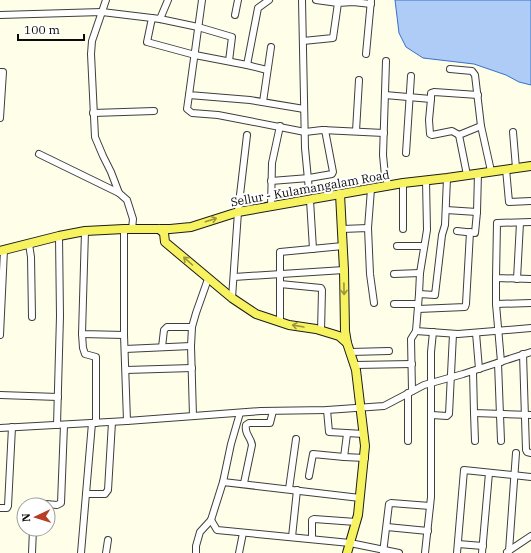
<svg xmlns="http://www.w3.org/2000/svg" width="531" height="553" font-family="'IBM Plex Serif',serif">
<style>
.water{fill:#aeccf5;stroke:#3671cb}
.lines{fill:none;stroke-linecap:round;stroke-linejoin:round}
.minor-casing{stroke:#3e3e3e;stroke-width:8}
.major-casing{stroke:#1c1c1c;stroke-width:10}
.minor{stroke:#fff;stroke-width:6}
.major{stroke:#f7f260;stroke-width:8}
.oneway{stroke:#99963e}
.labels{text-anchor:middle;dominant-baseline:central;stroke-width:4;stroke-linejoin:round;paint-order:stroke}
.street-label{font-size:12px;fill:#0b0b0b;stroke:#fff}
</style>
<rect width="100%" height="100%" fill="#ffffe9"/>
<path class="water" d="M395,0H531V85L519,82L506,75L474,64L423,58L406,47L399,33Z"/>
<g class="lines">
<defs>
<g id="minor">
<path d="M106,0L92,41L91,54L95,137L103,156L111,172L119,193L127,200L133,219L132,229"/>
<path d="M202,0L189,95L250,100L304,109"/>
<path d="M302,0L305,148L309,190"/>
<path d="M316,0L338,3"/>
<path d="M0,15L102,12L160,19L198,27L232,37L229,61"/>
<path d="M235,15L238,0"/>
<path d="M152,18L147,42L195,55L247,65L258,8L269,0"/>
<path d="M160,19L168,0"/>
<path d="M303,41L333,38L338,3L353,2L371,4"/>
<path d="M366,54L371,0"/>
<path d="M386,61L383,155L385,176L389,186"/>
<path d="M247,65L267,70"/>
<path d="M450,69L472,71L475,75L481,126L491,171"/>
<path d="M0,72H3L0,118"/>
<path d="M189,95L187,109L192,113L218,115L305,132L322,130L384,133"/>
<path d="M385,95L431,99L429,120L430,134L432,135L452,131L459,135"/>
<path d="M431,99V93L434,92L478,95"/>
<path d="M263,102L271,47"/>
<path d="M93,113L154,111"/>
<path d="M356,131L359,80"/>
<path d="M513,132L516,168"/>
<path d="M406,153L411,76"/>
<path d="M39,154L119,193"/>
<path d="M506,169L509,202L531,201"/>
<path d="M467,175L459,135L481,126"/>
<path d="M271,181L309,178L332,174L333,172L325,130"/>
<path d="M310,200L313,249"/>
<path d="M271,207L272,163L280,126"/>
<path d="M446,210L477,212"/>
<path d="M531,222L497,223L496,278L531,279"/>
<path d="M368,228L371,189"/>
<path d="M124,229V335L127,421L261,411L327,410L384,406L424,385L463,374L531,352"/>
<path d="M342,229L368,228L370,274L374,303"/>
<path d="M403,229V183"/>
<path d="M85,231L82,334L124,335"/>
<path d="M457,231L475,233L477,212L478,173"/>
<path d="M29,244L31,257L32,317"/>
<path d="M397,246H424"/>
<path d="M394,274L420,273"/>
<path d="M234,277L344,270"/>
<path d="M496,278V304L501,362"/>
<path d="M517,279L520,223"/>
<path d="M280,284L321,288L322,290L321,331"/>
<path d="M419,294L420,273L427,230L426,181"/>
<path d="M232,298L238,212L247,135"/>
<path d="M394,304H418"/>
<path d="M496,304L531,303"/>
<path d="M418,309L465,307L466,304L470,232"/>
<path d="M280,322V252L343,246"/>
<path d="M416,331L458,334L531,328"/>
<path d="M476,333L479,369"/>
<path d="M82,334L83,348L85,354L96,357V423"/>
<path d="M0,335L4,250"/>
<path d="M162,347L164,330L167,327H192"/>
<path d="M125,349L191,346"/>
<path d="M350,352L389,351"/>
<path d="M523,354L526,450L527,452L531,453"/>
<path d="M498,363L501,441"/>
<path d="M355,365L412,364"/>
<path d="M126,370L192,368"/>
<path d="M473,371L474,413L531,415"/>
<path d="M412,391L411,339L416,331L419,294L435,295L442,235L445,225L447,178"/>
<path d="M408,393V441"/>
<path d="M0,395L58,397"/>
<path d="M327,410L329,432L364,434"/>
<path d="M474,413L475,441"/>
<path d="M432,415L447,416L449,414L453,334"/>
<path d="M193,416L191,346L192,327L196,313L208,279"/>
<path d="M57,425L60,316L59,236"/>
<path d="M0,428L127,421"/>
<path d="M344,457L347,434"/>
<path d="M309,476L313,454L344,457L365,458"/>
<path d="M223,482L360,498"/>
<path d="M244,483L252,445C251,437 244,434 246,425L249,423H270L273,411"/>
<path d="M289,489L296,439"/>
<path d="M86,494H105L108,490L112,422"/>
<path d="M33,505L35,503L57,505L61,503L64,425"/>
<path d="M0,508H7L8,506L12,427"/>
<path d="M211,520L217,530L350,543L399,553"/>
<path d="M387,527L428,531"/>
<path d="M292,537L297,490"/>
<path d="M312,539V520L314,519L356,522"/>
<path d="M458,544L483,546"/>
<path d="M509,551L516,453"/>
<path d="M507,552L531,536"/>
<path d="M32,553L33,529"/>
<path d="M81,553L92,423"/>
<path d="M106,553L108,540"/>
<path d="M196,553V546L200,532L211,520L223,482L231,444L240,413"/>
<path d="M239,553L243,533"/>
<path d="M383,553L389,504L391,503L430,506"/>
<path d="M425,553L431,497V352L433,332"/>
<path d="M457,553L464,470L531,477"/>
<path d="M482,553L489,473"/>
</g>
<g id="major">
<path d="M340,194L344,270L345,331L347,343L356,370L365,446L358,515L347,553"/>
<path d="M159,229L164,233L165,242L232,298L256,314L289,325L316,329L339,336L347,343"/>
<path d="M0,251L59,236L85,231L124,229H170L191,227L238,212L403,183L447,178L531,166"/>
</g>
</defs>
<use href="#minor" class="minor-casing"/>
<use href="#major" class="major-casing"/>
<use href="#minor" class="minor"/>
<use href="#major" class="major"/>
</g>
<defs><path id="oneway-shaft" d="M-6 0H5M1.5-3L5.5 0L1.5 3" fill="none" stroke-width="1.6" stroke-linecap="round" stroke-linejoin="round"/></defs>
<g class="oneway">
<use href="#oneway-shaft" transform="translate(211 220) rotate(-18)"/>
<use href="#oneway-shaft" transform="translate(188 261) rotate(-138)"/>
<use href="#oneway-shaft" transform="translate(344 289) rotate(89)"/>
<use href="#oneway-shaft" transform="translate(298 326) rotate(-170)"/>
</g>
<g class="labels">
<g class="street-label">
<text transform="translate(310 188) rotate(-10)">Sellur - Kulamangalam Road</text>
</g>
</g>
<g transform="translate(36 517) rotate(266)"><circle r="19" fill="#ffffff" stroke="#9d9d9d"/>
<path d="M0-3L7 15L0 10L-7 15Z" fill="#b83d25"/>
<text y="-6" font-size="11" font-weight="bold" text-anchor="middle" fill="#0b0b0b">N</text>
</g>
<path d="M18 34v6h66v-6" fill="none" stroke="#0b0b0b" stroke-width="2"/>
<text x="24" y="34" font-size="12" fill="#0b0b0b" stroke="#ffffff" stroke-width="3" paint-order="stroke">100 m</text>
</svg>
